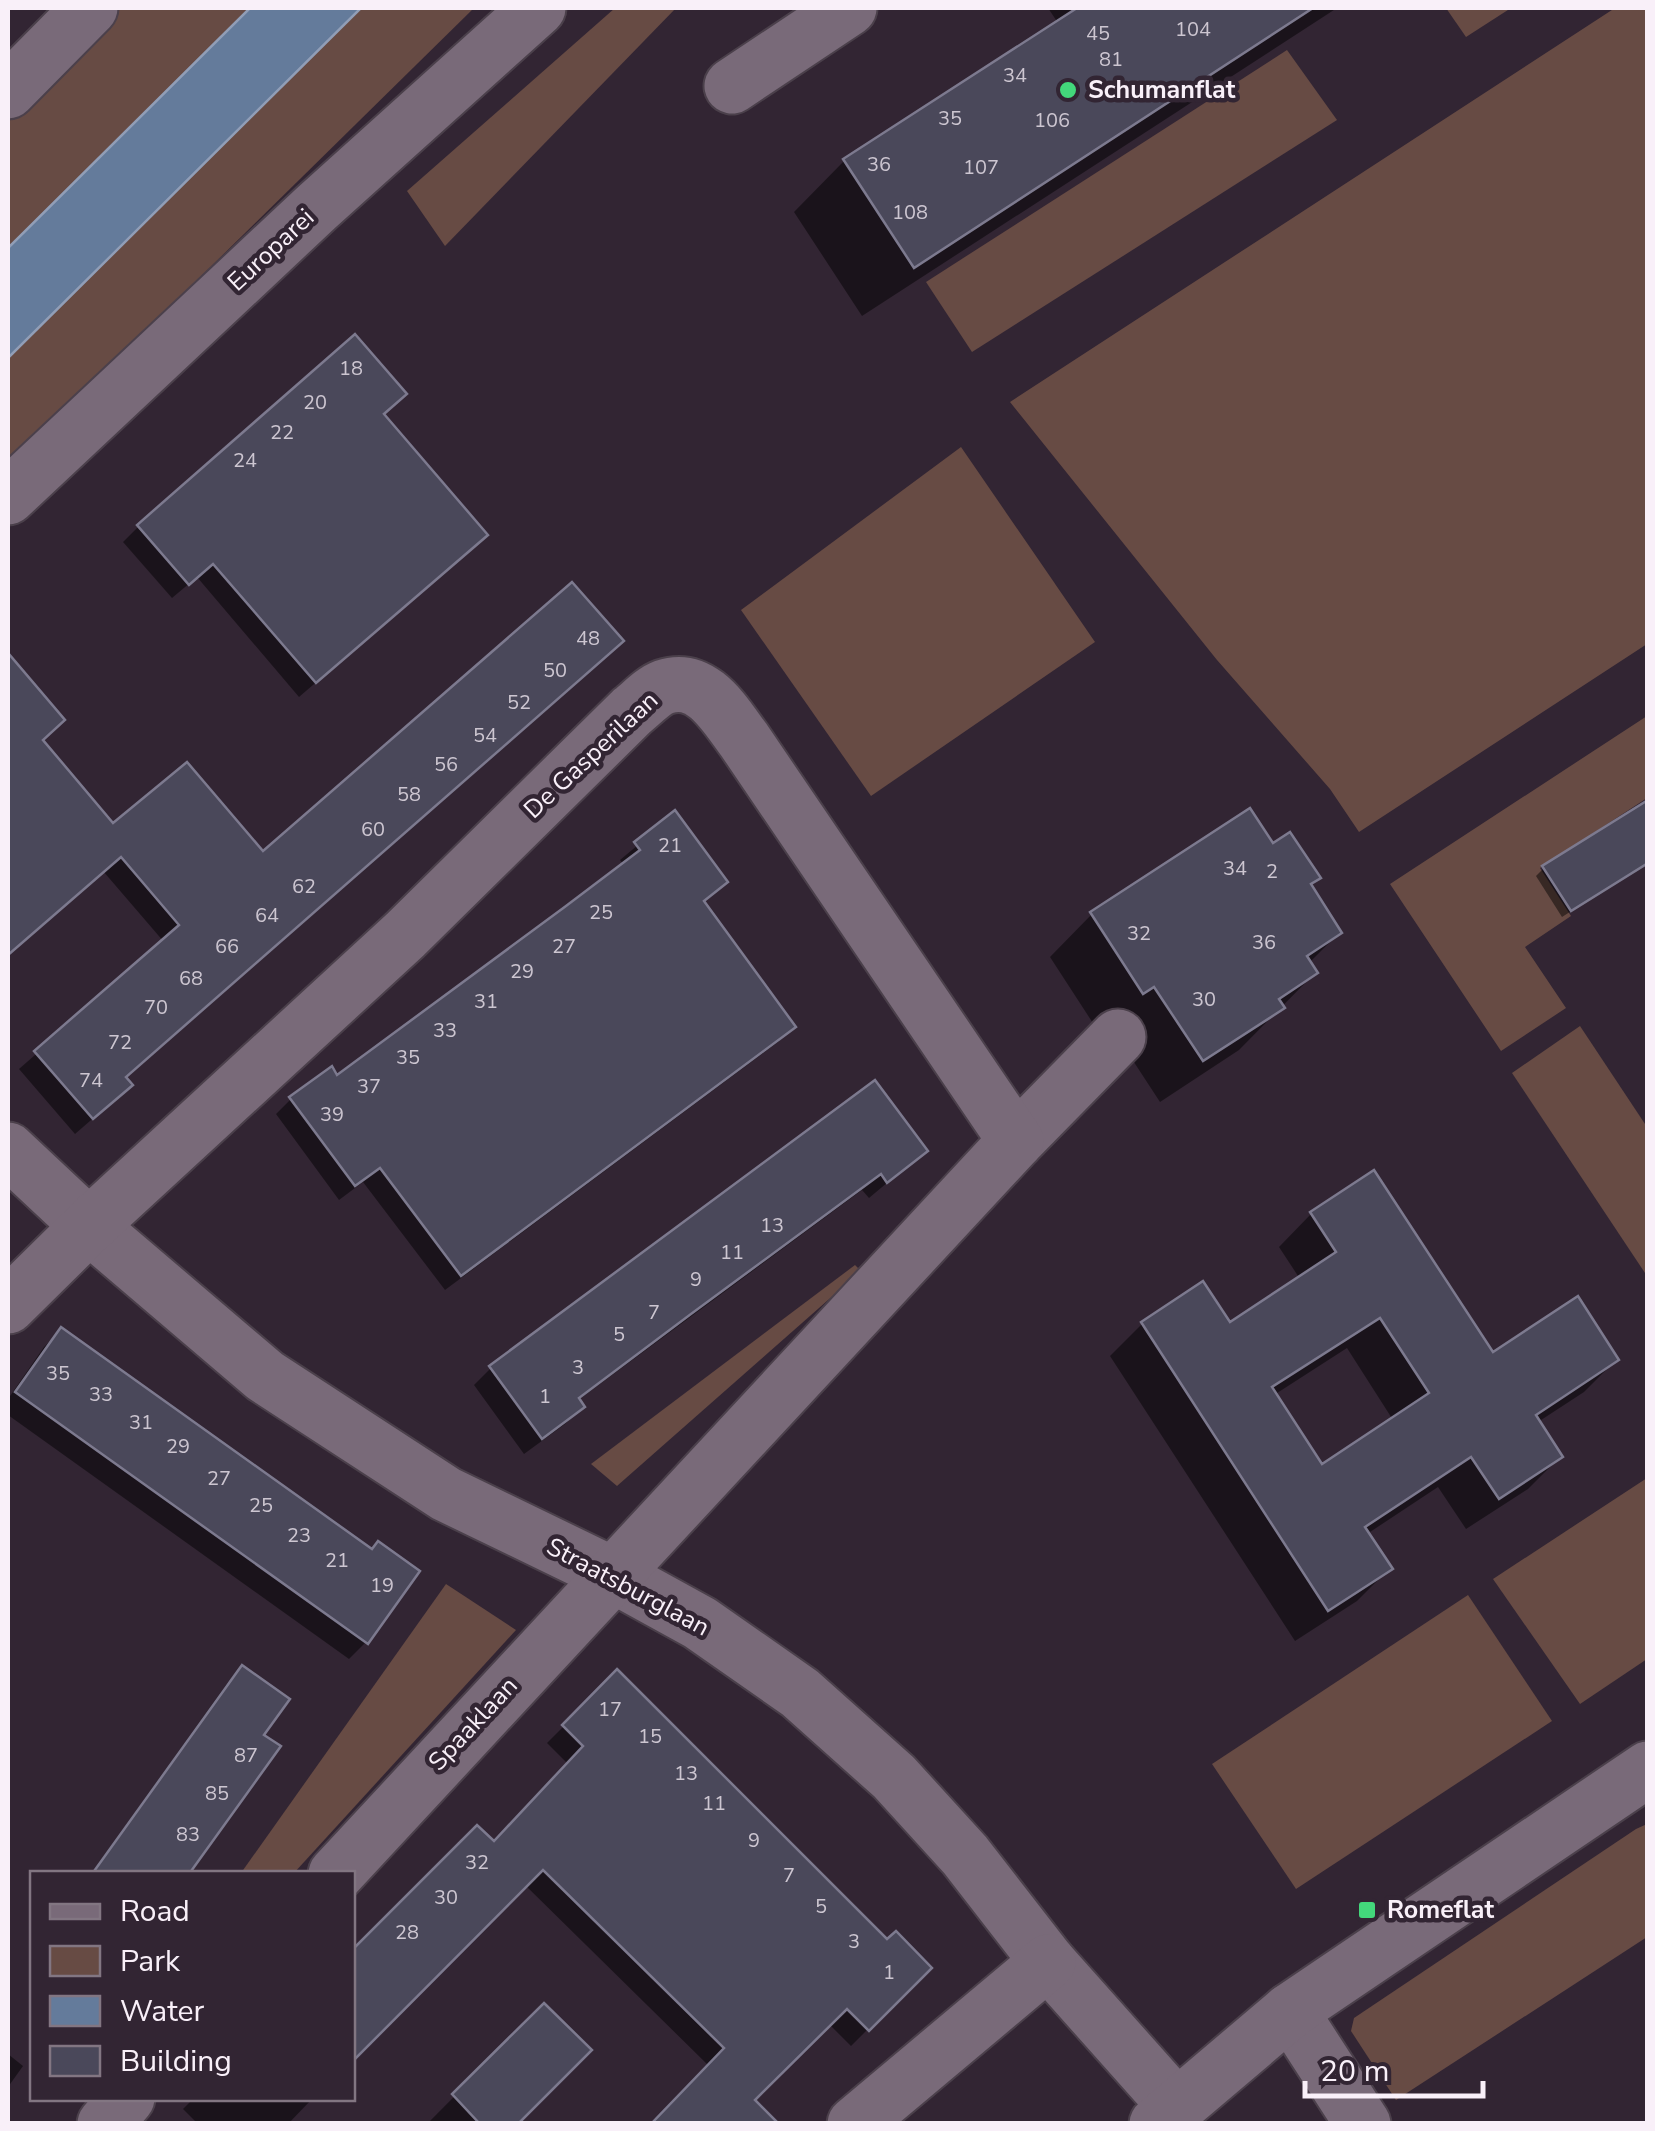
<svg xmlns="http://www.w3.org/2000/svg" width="1655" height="2131" font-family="'Nunito Sans',sans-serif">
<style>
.green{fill:#674b44}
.water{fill:#647b9b;stroke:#919eb7;stroke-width:2.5}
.shadow{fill:#0007;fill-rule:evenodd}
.building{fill:#4a485a;stroke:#7d7a8f;stroke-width:2.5;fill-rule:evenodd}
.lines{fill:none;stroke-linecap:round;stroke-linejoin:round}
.minor-casing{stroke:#4b404b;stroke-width:59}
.minor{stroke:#796a79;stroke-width:55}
.poi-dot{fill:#43d77b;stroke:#322533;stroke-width:4}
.labels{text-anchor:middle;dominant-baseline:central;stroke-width:9;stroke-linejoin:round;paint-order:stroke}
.number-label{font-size:20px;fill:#cdc6d1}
.poi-label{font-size:25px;font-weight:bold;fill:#f9f0f9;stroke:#322533;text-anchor:start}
.street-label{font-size:25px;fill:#f9f0f9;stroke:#322533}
</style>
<rect width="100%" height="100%" fill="#322533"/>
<g class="green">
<path d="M118,8H250L8,248V121Z"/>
<path d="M361,8H474L8,466V358Z"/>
<path d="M615,8H676L445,246L407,191Z"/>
<path d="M1446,8H1511L1466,37Z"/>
<path d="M1615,8H1647V644L1359,832L1330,789L1217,660L1010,402Z"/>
<path d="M1287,50L1337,120L972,352L926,282Z"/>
<path d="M961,447L1095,642L871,796L741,610Z"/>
<path d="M1647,716V798L1540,868L1571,916L1525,947L1566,1008L1501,1051L1390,884Z"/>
<path d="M1580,1026L1647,1127V1276L1512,1073Z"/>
<path d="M855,1265L861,1271L617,1486L591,1464Z"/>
<path d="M1647,1478V1659L1580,1704L1493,1579Z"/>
<path d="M446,1584L516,1630L294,1873H241Z"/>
<path d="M1468,1595L1552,1721L1296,1889L1212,1764Z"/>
<path d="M1647,1824V1937L1396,2100L1351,2031L1354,2018L1636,1829Z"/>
</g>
<path class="water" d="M250,8H361L8,358V248Z"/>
<g class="shadow">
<path d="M1048,8H1337L862,316L794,212L844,161L1058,23Z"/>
<path d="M382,415L470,550L299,697L197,577L172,598L123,542L138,527Z"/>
<path d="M8,657L62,720L41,740L112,827L263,854L124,1078L113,1101L75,1134L19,1069L164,942L103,871L8,953Z"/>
<path d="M675,814L725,882L702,903L793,1027L778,1042L445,1290L363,1182L339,1200L276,1114L291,1099L337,1078L624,865L620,860Z"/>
<path d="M1272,846L1318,878L1309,886L1339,933L1309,963L1315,973L1239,1050L1160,1102L1111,1027L1100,1034L1050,957L1092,914Z"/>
<path d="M1648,862L1562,917L1536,876L1544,868Z"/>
<path d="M925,1151L869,1198L862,1190L577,1401L582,1407L565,1424L524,1454L474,1385L491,1368Z"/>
<path d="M1373,1173L1492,1355L1616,1360L1584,1392L1538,1422L1560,1457L1528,1489L1466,1529L1438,1487L1367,1534L1389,1569L1357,1601L1295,1641L1110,1356L1142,1324L1229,1326L1300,1279L1279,1247L1311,1214ZM1347,1348L1393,1420L1322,1467L1274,1395Z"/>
<path d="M61,1330L366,1642L349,1659L8,1415V1399L44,1347Z"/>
<path d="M242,1668L261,1735L186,1874H91L226,1685Z"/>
<path d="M617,1673L887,1942L929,1968L851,2046L829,2024L752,2100L710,2067L525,1885L493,1844L568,1764L547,1743Z"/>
<path d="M544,2006L516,2124H427Z"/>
<path d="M8,2054L23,2066L8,2087Z"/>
<path d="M194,2098H313L288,2124H198L183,2109Z"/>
</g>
<g class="building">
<path d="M1077,8H1313L914,268L843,159Z"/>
<path d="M355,334L407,394L384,414L488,535L316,683L213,564L189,585L137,525Z"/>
<path d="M572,582L624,641L126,1077L133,1085L93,1119L34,1051L179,925L121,857L8,955V653L65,720L43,740L113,823L187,762L263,851Z"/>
<path d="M1648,800V863L1571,911L1542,866Z"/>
<path d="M1250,808L1273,843L1290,832L1321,878L1311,884L1342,933L1307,956L1318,973L1279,999L1285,1008L1203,1061L1154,987L1143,994L1090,912Z"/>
<path d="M675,810L728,882L704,901L796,1027L461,1276L380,1168L355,1186L289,1097L332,1066L337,1075L566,906L640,850L634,842Z"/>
<path d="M875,1080L928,1151L887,1183L881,1174L691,1314L579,1398L585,1407L542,1439L489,1366Z"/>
<path d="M1374,1170L1493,1352L1578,1296L1619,1360L1536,1415L1563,1457L1499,1499L1471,1457L1365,1527L1393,1569L1328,1611L1141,1322L1203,1281L1230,1322L1336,1252L1310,1212ZM1380,1318L1429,1393L1322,1464L1272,1387Z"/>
<path d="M61,1327L372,1549L378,1541L420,1571L368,1644L15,1392Z"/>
<path d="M242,1665L290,1699L264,1735L281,1746L189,1874H92Z"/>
<path d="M617,1669L887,1939L896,1931L932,1968L869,2031L847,2009L755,2100L779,2124H651L724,2048L543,1870L352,2062V1950L477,1825L494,1841L583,1746L562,1725Z"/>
<path d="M544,2003L592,2050L518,2124H480L452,2094Z"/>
</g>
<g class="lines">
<defs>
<g id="minor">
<path d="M732,86L849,8"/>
<path d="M8,91L90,8"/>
<path d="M8,497L316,208L538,8"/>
<path d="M1016,1141L1118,1037"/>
<path d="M8,1150L89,1226L265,1376L446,1494L611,1574L700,1623L800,1693L894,1777L965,1855L1048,1962L1177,2107"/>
<path d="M8,1306L89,1226L405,935L632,711C641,704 653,691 664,687C703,674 725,715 744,740L1016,1141L336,1874"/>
<path d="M1290,2011L1363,2124"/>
<path d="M105,2124L127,2098"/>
<path d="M855,2124L1048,1962"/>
<path d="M1157,2124L1290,2011L1648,1769"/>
</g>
</defs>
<use href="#minor" class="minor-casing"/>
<use href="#minor" class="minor"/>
</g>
<g class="poi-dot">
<circle cx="1068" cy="90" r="10"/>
<rect x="1357" y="1900" width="20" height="20" rx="5"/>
</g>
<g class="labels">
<g class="number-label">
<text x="1193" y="29">104</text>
<text x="1098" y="33">45</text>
<text x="1111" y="59">81</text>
<text x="1015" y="75">34</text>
<text x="950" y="118">35</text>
<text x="1052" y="120">106</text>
<text x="879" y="164">36</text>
<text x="981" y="167">107</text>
<text x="910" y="212">108</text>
<text x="351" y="368">18</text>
<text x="315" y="402">20</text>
<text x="282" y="432">22</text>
<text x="245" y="460">24</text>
<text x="588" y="638">48</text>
<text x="555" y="670">50</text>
<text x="519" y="702">52</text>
<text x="485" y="735">54</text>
<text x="446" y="764">56</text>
<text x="409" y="794">58</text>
<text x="373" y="829">60</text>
<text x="670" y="845">21</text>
<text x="1235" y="868">34</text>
<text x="1272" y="871">2</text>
<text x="304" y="886">62</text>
<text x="601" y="912">25</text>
<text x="267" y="915">64</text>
<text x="1139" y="933">32</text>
<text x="1264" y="942">36</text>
<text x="227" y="946">66</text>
<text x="564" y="946">27</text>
<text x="522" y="971">29</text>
<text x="191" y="978">68</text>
<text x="1204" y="999">30</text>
<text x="486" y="1001">31</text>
<text x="156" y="1007">70</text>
<text x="445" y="1030">33</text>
<text x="120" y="1042">72</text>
<text x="408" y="1057">35</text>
<text x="91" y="1080">74</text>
<text x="369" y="1086">37</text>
<text x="332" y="1114">39</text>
<text x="772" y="1225">13</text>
<text x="732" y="1252">11</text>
<text x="696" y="1279">9</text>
<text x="654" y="1312">7</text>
<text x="619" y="1334">5</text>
<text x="578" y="1367">3</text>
<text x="58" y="1373">35</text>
<text x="101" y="1394">33</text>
<text x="545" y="1396">1</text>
<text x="141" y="1422">31</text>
<text x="178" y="1446">29</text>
<text x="219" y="1478">27</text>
<text x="261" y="1505">25</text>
<text x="299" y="1535">23</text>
<text x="337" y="1560">21</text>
<text x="382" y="1585">19</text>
<text x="610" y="1709">17</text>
<text x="650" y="1736">15</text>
<text x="246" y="1755">87</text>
<text x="686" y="1773">13</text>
<text x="217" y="1793">85</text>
<text x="714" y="1803">11</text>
<text x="188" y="1834">83</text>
<text x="754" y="1840">9</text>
<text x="477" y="1862">32</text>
<text x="789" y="1875">7</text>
<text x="446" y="1897">30</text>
<text x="821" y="1906">5</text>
<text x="407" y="1932">28</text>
<text x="854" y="1941">3</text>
<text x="889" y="1972">1</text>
</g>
<g class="poi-label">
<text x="1088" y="90">Schumanflat</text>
<text x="1387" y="1910">Romeflat</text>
</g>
<g class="street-label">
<text transform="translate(271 250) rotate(-43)">Europarei</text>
<text transform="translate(591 755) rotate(-43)">De Gasperilaan</text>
<text transform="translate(628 1587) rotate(28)">Straatsburglaan</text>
<text transform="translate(473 1724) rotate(-47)">Spaaklaan</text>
</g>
</g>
<rect width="1655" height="2131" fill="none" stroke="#f9f0f9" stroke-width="20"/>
<rect x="30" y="1871" width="325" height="230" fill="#322533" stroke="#827682" stroke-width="2.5"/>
<rect x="50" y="1904" width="50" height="15" fill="#796a79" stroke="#827682" stroke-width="2.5"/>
<text x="120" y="1921" font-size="30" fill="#f9f0f9">Road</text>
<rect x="50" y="1946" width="50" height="30" fill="#674b44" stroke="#827682" stroke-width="2.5"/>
<text x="120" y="1971" font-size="30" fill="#f9f0f9">Park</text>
<rect x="50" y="1996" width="50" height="30" fill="#647b9b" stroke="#827682" stroke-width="2.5"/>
<text x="120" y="2021" font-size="30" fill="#f9f0f9">Water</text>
<rect x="50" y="2046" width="50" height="30" fill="#4a485a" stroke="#827682" stroke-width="2.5"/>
<text x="120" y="2071" font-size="30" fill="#f9f0f9">Building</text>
<path d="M1305 2081v15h178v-15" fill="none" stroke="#f9f0f9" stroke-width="5"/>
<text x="1320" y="2081" font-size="30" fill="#f9f0f9" stroke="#322533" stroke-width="8" paint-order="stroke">20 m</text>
</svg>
